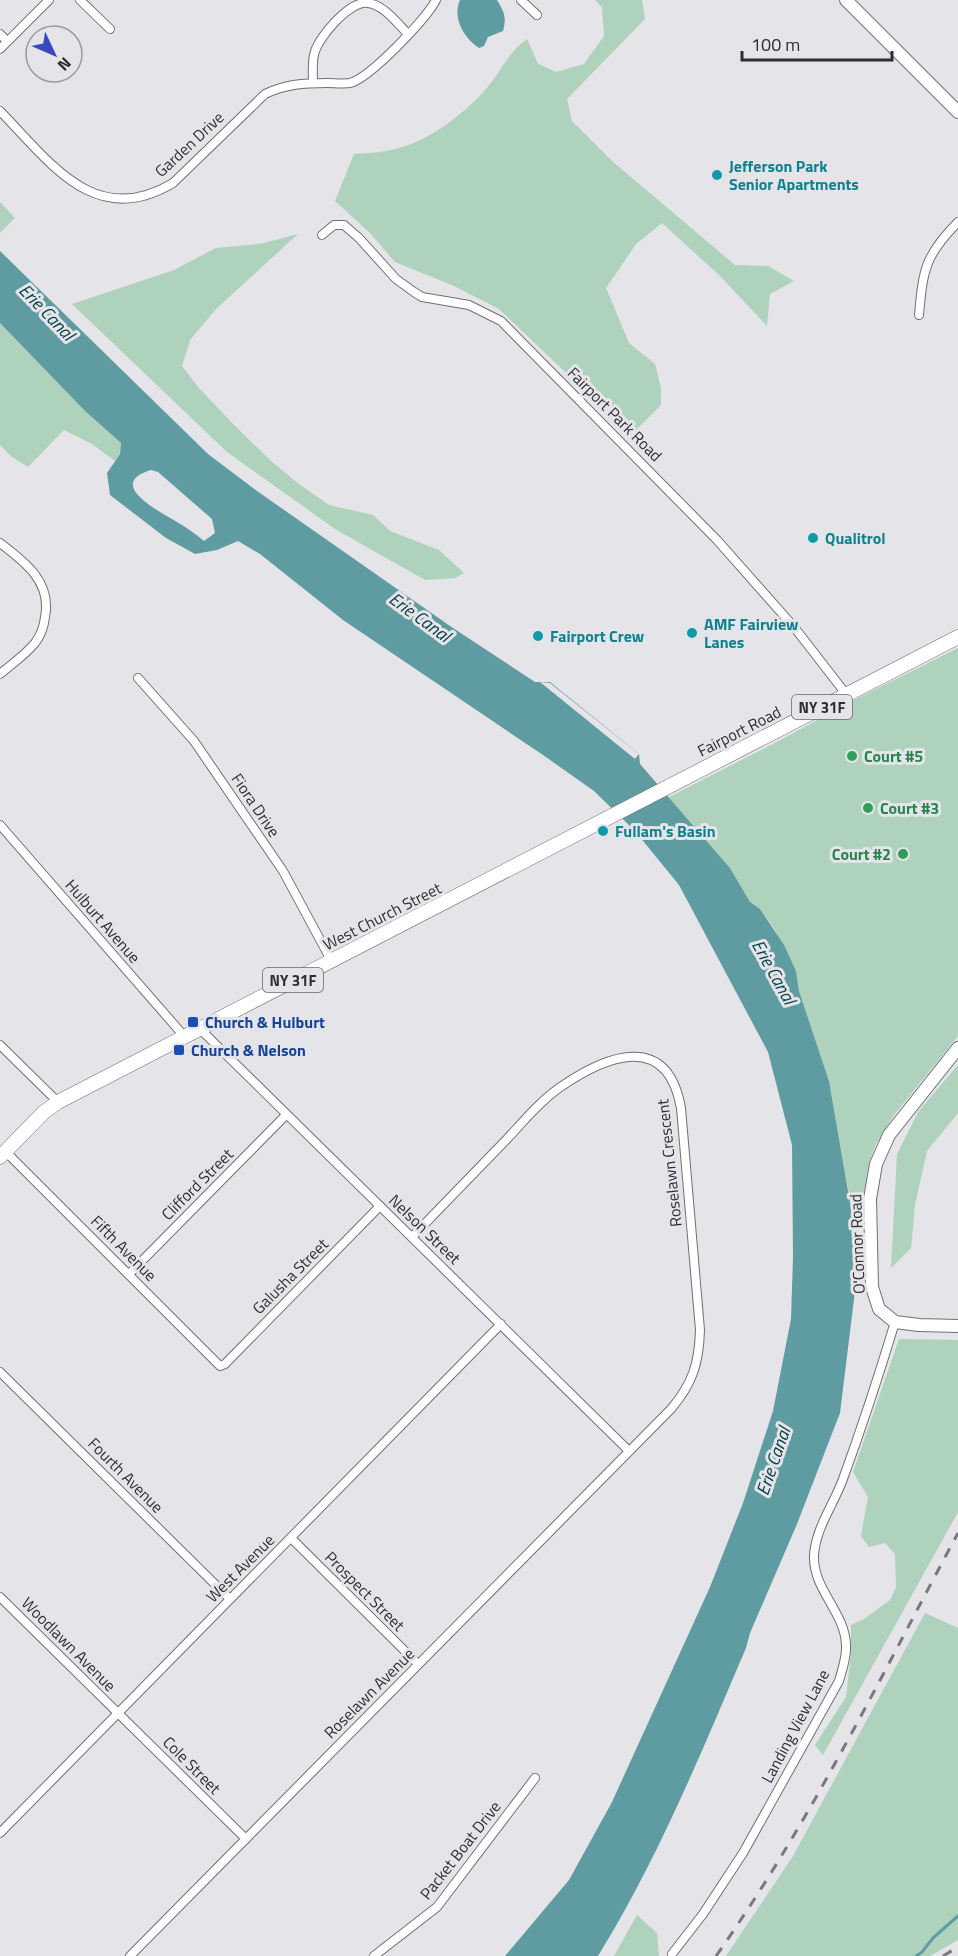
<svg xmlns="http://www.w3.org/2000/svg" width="958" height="1956" font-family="'Titillium Web',sans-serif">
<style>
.green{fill:#aed2bc}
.water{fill:#5f9ca1;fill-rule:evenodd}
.pier{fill:#e4e4e9}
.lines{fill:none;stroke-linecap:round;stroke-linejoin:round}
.stream{stroke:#5f9ca1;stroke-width:3}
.street-casing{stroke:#707075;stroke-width:10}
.secondary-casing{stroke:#707075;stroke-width:14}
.primary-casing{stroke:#707075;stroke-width:15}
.street{stroke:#fff;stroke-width:8}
.secondary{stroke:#fff;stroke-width:12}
.primary{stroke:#fff;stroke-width:14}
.rail{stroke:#79797d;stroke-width:3;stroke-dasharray:10 10;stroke-linecap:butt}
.culture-dot{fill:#0f9aa8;stroke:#e4e4e9;stroke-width:2}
.leisure-dot{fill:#2e9e5b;stroke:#e4e4e9;stroke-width:2}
.transit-dot{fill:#1a4fb4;stroke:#e4e4e9;stroke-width:2}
.labels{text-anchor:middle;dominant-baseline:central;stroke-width:6;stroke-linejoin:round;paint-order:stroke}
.shield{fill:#e4e4e9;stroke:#656568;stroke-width:1.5}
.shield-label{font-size:15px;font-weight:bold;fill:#2e2e30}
.street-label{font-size:16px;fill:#2e2e30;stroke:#e4e4e9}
.culture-label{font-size:16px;font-weight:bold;fill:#0d838f;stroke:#e4e4e9;text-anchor:start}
.leisure-label{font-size:16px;font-weight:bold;fill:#27864d;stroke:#e4e4e9;text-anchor:start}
.transit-label{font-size:16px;font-weight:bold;fill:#164399;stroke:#e4e4e9;text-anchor:start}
.water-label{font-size:18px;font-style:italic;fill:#034044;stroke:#e4e4e9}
</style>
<rect width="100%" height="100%" fill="#e4e4e9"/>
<g class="green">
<path d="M595,0H642L645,19L567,99L572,121L612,161L735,265L768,266L794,281L770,294L767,326L720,276L662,223L636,244L606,288L629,343L655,364L661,388V405L631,435L499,309L454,286L395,262L370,233L335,201L354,154C364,153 375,153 386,151C424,145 461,117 486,89C501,72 508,52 527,39L538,64L556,72L584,64L604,36L602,7Z"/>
<path d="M0,202L15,218L0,233Z"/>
<path d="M298,234L216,309L190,340L182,366L199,388L234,425L271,461L299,484L329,505L373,515L390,531L439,550L464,573L455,578L425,580L335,529L227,452L72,304L174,270L216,248L260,244Z"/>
<path d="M0,323L85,411L121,443L120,454L115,461L92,444L64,430L28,467L12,457L0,445Z"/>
<path d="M958,648V1036L894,1115L875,1146L869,1162L863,1199L850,1200L829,1081L799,991L796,971L773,927L760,909L750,902L730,868L669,797L775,743L854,700Z"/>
<path d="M958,1065V1113L927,1151L915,1205L911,1248L891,1268L897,1154L918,1112Z"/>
<path d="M899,1339L958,1340V1512L823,1755L815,1745L846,1697L851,1654V1625L864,1619L890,1600L896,1587L895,1554L885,1543L869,1547L861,1536L868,1497L853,1472Z"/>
<path d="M925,1613L958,1628V1940L930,1956H726L793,1856Z"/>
<path d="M637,1915L657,1933L659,1956H614Z"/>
</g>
<g class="water">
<path d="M460,0H497C504,11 507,18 503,31L488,37L484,46L479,48C464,38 452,18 460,0Z"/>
<path d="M0,251L208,454L257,491L450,626L535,682H550L639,754L640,764L730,868L750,902L760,909L784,945L796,971L799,991L829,1081L851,1208L856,1253L855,1291L840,1413L797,1524L750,1633L746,1648C701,1753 658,1859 598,1956H505L569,1880L612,1802L710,1587L743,1503L773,1411L791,1319L793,1257L792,1145L768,1052L679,885L635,831L594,791L543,755L343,620L260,554L238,541L217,550L195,554L166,538L110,495L107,473L120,454L121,443L85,411L0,323ZM151,470L158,472L212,519L215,533L204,541C196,534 187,528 177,522C161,512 104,484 151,470Z"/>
</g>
<path class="pier" d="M540,682L550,683L639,754L635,759Z"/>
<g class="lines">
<path class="stream" d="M916,1956L922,1952L933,1938L958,1916"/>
<defs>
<g id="street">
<path d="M80,0L110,29"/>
<path d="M521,0L537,15"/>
<path d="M0,34L7,41"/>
<path d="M0,49L49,0"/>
<path d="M313,83C313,74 312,64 314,55C317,38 350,0 368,3C384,5 397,23 408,34"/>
<path d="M0,111C50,162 95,230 173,183L265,94C286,84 304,83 327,83C334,83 344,84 350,83C370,78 427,18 436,0"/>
<path d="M322,235L334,225H344L359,238L396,279L414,292L422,297L469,305L501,321L717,540L794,627L846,694"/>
<path d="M919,315C923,270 925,255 958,222"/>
<path d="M0,543C25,562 52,582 45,617C44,627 41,635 35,643C25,655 12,664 0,674"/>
<path d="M138,678L194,741L283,871L331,960"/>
<path d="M0,825L184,1036"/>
<path d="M199,1028L629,1451"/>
<path d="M0,1045L58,1102"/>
<path d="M5,1151L220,1366L225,1364L380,1206"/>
<path d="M129,1274L286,1115"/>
<path d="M0,1372L230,1599"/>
<path d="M291,1538L418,1664"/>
<path d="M0,1597L246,1839"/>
<path d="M0,1833L501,1324"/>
<path d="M672,1954L703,1914L743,1853L839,1681C842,1670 847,1657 846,1645C845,1612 813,1590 814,1556C815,1529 834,1504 843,1479C862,1427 879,1375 895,1322"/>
<path d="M130,1956L671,1409C693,1383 699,1363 700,1330L681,1108C667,1030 605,1056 559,1088C539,1102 523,1122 507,1139C475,1172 443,1205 412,1237"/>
<path d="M374,1956L437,1907L535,1778"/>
</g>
<g id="secondary">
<path d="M846,0L958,112"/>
<path d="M958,1048L889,1135L876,1164L870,1199L872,1287L879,1309L895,1322L919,1325L958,1326"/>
</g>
<path id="primary" d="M0,1157L44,1112L58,1102L958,637"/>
</defs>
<use href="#street" class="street-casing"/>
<use href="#secondary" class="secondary-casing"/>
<use href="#primary" class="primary-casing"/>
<use href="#street" class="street"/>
<use href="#secondary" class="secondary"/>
<use href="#primary" class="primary"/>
<g class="rail">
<path d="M716,1956C810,1823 881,1676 958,1533"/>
<path d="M943,1956L958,1947"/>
</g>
</g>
<g class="culture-dot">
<circle cx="717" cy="175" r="6"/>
<circle cx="813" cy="538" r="6"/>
<circle cx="692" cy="633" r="6"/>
<circle cx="538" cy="636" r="6"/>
<circle cx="603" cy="831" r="6"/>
</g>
<g class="leisure-dot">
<circle cx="852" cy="756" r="6"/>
<circle cx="868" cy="808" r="6"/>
<circle cx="903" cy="854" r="6"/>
</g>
<g class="transit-dot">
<rect x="187" y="1016" width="12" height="12" rx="3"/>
<rect x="173" y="1044" width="12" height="12" rx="3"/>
</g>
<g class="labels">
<g class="shield">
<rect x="792" y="695" width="60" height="24" rx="4.5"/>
<rect x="263" y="968" width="60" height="24" rx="4.5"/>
</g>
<g class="shield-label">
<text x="822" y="707">NY 31F</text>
<text x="293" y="980">NY 31F</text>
</g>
<g class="street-label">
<text transform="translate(189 144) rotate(-43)">Garden Drive</text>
<text transform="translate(615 414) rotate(45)">Fairport Park Road</text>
<text transform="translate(739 731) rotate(-27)">Fairport Road</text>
<text transform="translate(256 805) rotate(56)">Fiora Drive</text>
<text transform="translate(382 916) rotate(-27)">West Church Street</text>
<text transform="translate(103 921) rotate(49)">Hulburt Avenue</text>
<text transform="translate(669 1163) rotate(-96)">Roselawn Crescent</text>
<text transform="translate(197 1184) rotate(-45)">Clifford Street</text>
<text transform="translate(425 1229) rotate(44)">Nelson Street</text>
<text transform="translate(857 1244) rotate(-92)">O'Connor Road</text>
<text transform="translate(124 1248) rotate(45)">Fifth Avenue</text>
<text transform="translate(290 1276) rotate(-45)">Galusha Street</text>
<text transform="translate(126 1475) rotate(45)">Fourth Avenue</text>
<text transform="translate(240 1568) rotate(-45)">West Avenue</text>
<text transform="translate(365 1591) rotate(45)">Prospect Street</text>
<text transform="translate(69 1644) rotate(45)">Woodlawn Avenue</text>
<text transform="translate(369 1693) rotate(-45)">Roselawn Avenue</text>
<text transform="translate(795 1726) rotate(-62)">Landing View Lane</text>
<text transform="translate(192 1765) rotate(45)">Cole Street</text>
<text transform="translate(460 1850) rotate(-52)">Packet Boat Drive</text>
</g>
<g class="culture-label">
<text x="729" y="166">Jefferson Park<tspan x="729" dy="18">Senior Apartments</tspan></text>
<text x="825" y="538">Qualitrol</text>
<text x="704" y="624">AMF Fairview<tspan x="704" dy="18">Lanes</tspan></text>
<text x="550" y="636">Fairport Crew</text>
<text x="615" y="831">Fullam's Basin</text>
</g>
<g class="leisure-label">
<text x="864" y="756">Court #5</text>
<text x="880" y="808">Court #3</text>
<text x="891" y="854" text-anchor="end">Court #2</text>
</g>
<g class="transit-label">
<text x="205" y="1022">Church &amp; Hulburt</text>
<text x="191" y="1050">Church &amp; Nelson</text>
</g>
<g class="water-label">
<text transform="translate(47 312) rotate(46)">Erie Canal</text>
<text transform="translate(420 617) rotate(36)">Erie Canal</text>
<text transform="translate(774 972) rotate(61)">Erie Canal</text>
<text transform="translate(773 1461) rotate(-71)">Erie Canal</text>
</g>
</g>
<g transform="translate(54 54) rotate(134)"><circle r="28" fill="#e4e4e9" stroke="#9b9b9f" stroke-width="1.5"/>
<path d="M0-4.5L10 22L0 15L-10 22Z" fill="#3749bc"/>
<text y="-9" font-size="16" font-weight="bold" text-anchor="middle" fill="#2e2e30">N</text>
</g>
<path d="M742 51v9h150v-9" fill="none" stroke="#2e2e30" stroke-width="3"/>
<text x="751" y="51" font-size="18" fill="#2e2e30" stroke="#e4e4e9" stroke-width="4.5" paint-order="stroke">100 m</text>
</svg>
